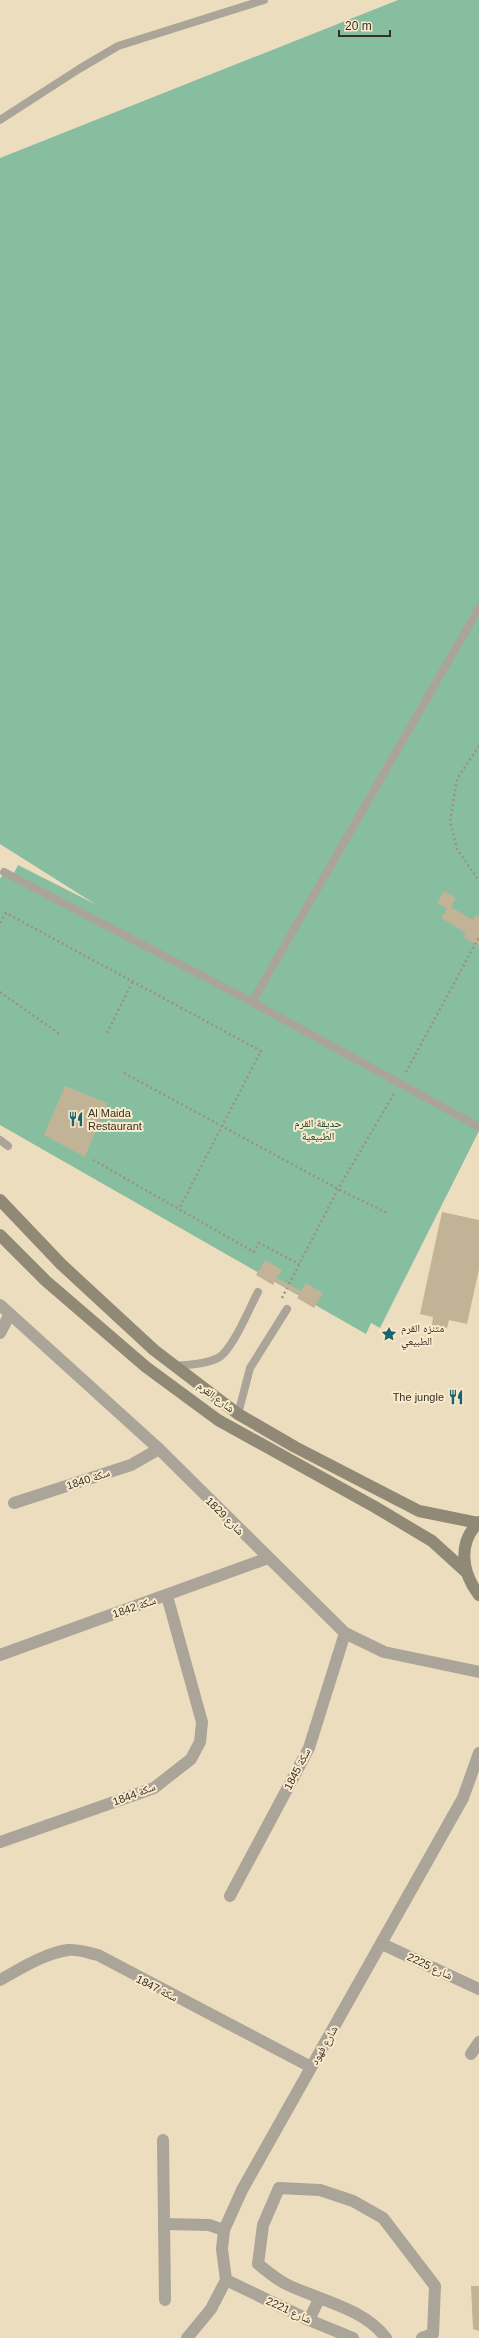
<svg xmlns="http://www.w3.org/2000/svg" width="479" height="2338" font-family="Arial,'Noto Naskh Arabic',sans-serif">
<style>
.green{fill:#87be9f}
.building{fill:#c2b396}
.lines{fill:none;stroke-linecap:round;stroke-linejoin:round}
.path{stroke:#9e927c;stroke-width:2.5;stroke-dasharray:2 3;stroke-linecap:butt}
.service{stroke:#aaa598;stroke-width:8}
.minor{stroke:#aaa598;stroke-width:12}
.tertiary{stroke:#aaa598;stroke-width:12}
.secondary{stroke:#908975;stroke-width:12}
.labels{text-anchor:middle;dominant-baseline:central;stroke-width:4;stroke-linejoin:round;paint-order:stroke}
.poi-label{font-size:11px;fill:#363024;stroke:#faeacc;text-anchor:start}
.park-label{font-size:11px;fill:#0d3d27;stroke:#faeacc}
.street-label{font-size:11px;fill:#363024;stroke:#faeacc}
</style>
<rect width="100%" height="100%" fill="#edddbf"/>
<path class="green" d="M398,0H479V604L278,956L479,609V1131L380,1328L371,1323L366,1334L0,1125V879L5,870L13,875L18,865L95,904L0,844V158Z"/>
<g class="building">
<path d="M444,891L456,898L451,907L473,920L476,915L479,916V946L463,937L466,933L441,918L447,909L437,903Z"/>
<path d="M65,1086L107,1103L85,1157L44,1135Z"/>
<path d="M442,1212L479,1220V1269L467,1324L449,1320L447,1328L432,1325L433,1317L420,1314Z"/>
<path d="M265,1260L282,1270L277,1278L301,1291L306,1283L323,1293L314,1308L297,1298L299,1295L275,1281L273,1285L256,1275Z"/>
<path d="M471,2286H479V2331L473,2329Z"/>
</g>
<g class="lines">
<g class="path">
<path d="M479,746L457,779L450,821L457,849L479,881"/>
<path d="M0,923L6,913L261,1051L179,1209"/>
<path d="M0,992L61,1035"/>
<path d="M107,1033L133,981"/>
<path d="M406,1072L479,937"/>
<path d="M124,1073L338,1189L387,1213"/>
<path d="M93,1160L254,1252L259,1243L299,1264"/>
<path d="M289,1284L338,1189L394,1094"/>
<path d="M282,1298L287,1288"/>
</g>
<g class="service">
<path d="M0,120L79,69L118,46L264,0"/>
<path d="M4,872L252,1002L479,1127"/>
<path d="M252,1002L479,608"/>
<path d="M0,1140L8,1146"/>
<path d="M175,1366C189,1365 205,1364 218,1358C232,1351 250,1307 258,1292"/>
<path d="M238,1414L250,1368L287,1309"/>
</g>
<g class="minor">
<path d="M0,1305L159,1449L345,1633L384,1652L479,1672"/>
<path d="M0,1333L10,1314"/>
<path d="M14,1503L131,1465L159,1449"/>
<path d="M0,1655L268,1558"/>
<path d="M0,1842L154,1788L191,1759L200,1742L202,1722L167,1596"/>
<path d="M230,1896L309,1748L345,1633"/>
<path d="M382,1944L479,1989"/>
<path d="M0,1980C20,1969 45,1953 68,1950C78,1949 89,1953 98,1955L311,2067"/>
<path d="M471,2054L479,2042"/>
<path d="M163,2140L165,2300"/>
<path d="M164,2224L209,2225L224,2230"/>
<path d="M226,2280L309,2320L353,2338"/>
<path d="M309,2320L319,2299"/>
<path d="M386,2338C364,2308 318,2300 286,2284C276,2279 267,2271 258,2264L263,2225L279,2188L320,2190L353,2201L383,2218L435,2286L433,2334L422,2338"/>
</g>
<path class="tertiary" d="M187,2338L211,2309L226,2280L222,2249L224,2230L242,2190L463,1798L479,1753"/>
<g class="secondary">
<path d="M0,1200L61,1264L154,1350L238,1414L295,1447L419,1511L478,1523"/>
<path d="M0,1235L46,1281L146,1367L218,1420L375,1507L432,1541L465,1571"/>
<path d="M479,1522C457,1543 462,1573 479,1595"/>
</g>
</g>
<defs>
<symbol id="restaurant-bare" viewBox="-9 -9 18 18"><path d="M-5-6h1v4h1v-4h1v4h1v-4h1v5L-1.5 .5V6h-2V.5L-5-1ZM5-6V6H3V1.5H1.5Q1.5-4 5-6Z" fill="#19656f" stroke="#faeacc" stroke-width="2.5" paint-order="stroke"/></symbol>
<symbol id="sight-bare" viewBox="-9 -9 18 18"><path d="M0-6L1.8-2.2L6-1.7L2.9 1.2L3.7 5.4L0 3.3L-3.7 5.4L-2.9 1.2L-6-1.7L-1.8-2.2Z" fill="#19656f" stroke="#faeacc" stroke-width="2.5" paint-order="stroke"/></symbol>
</defs>
<g fill-rule="evenodd">
<use href="#restaurant-bare" x="65" y="1108" width="22" height="22"/>
<use href="#sight-bare" x="378" y="1323" width="22" height="22"/>
<use href="#restaurant-bare" x="445" y="1386" width="22" height="22"/>
</g>
<g class="labels">
<g class="poi-label">
<text x="88" y="1113">Al Maida<tspan x="88" dy="13">Restaurant</tspan></text>
<text x="401" y="1328">متنزه القرم<tspan x="401" dy="13">الطبيعي</tspan></text>
<text x="444" y="1397" text-anchor="end">The jungle</text>
</g>
<g class="park-label">
<text x="318" y="1123">حديقة القرم<tspan x="318" dy="13">الطبيعية</tspan></text>
</g>
<g class="street-label">
<text transform="translate(216 1397) rotate(37)">شارع القرم</text>
<text transform="translate(88 1479) rotate(-18)">سكة 1840</text>
<text transform="translate(225 1516) rotate(45)">1829 شارع</text>
<text transform="translate(134 1607) rotate(-19)">سكة 1842</text>
<text transform="translate(297 1769) rotate(-63)">1845 سكة</text>
<text transform="translate(134 1794) rotate(-21)">سكة 1844</text>
<text transform="translate(430 1966) rotate(25)">شارع 2225</text>
<text transform="translate(157 1988) rotate(27)">سكة 1847</text>
<text transform="translate(324 2045) rotate(-60)">شارع فهود</text>
<text transform="translate(289 2310) rotate(25)">شارع 2221</text>
</g>
</g>
<path d="M339 30v6h51v-6" fill="none" stroke="#363024" stroke-width="2"/>
<text x="345" y="30" font-size="12" fill="#363024" stroke="#faeacc" stroke-width="3" paint-order="stroke">20 m</text>
</svg>
